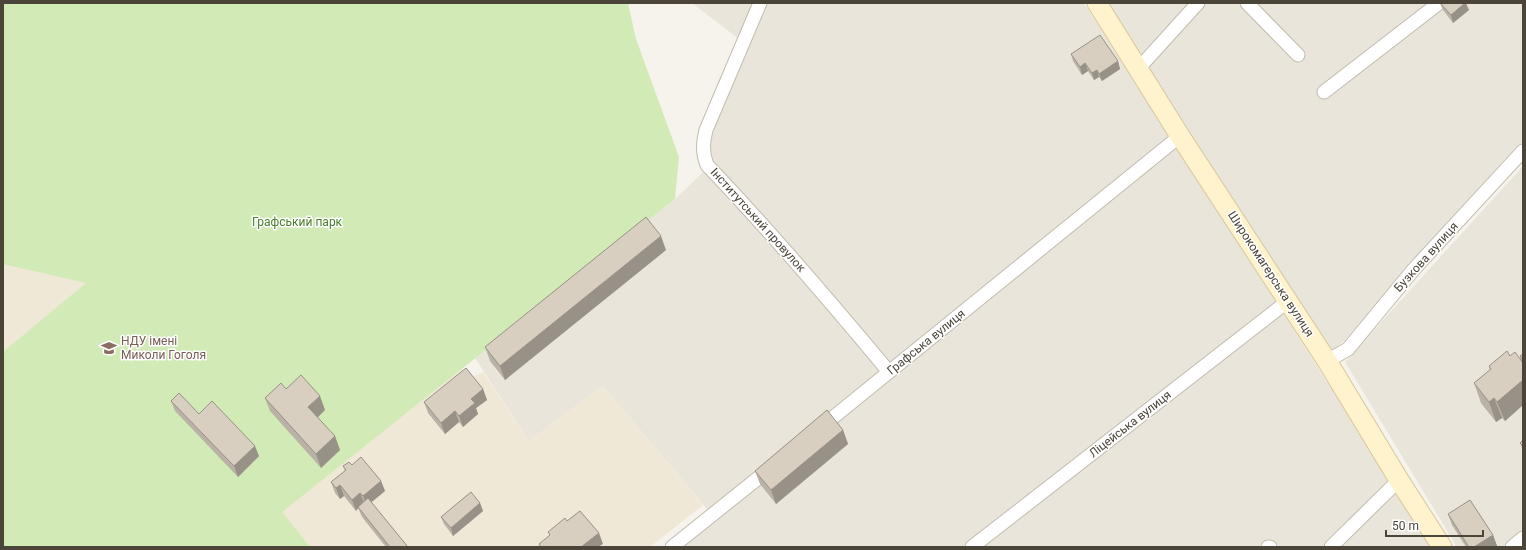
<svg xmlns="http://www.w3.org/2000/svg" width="1526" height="550" font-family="Roboto,sans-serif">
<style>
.residential{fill:#eae5da}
.education{fill:#efe8d6}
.green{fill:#d2eab5}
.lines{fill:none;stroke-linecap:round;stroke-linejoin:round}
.street-casing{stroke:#c2bbae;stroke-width:15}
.secondary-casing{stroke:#d6c79b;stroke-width:21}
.street{stroke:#fff;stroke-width:13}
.secondary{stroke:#fff3cd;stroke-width:19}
.wall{fill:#bab2a6}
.shaded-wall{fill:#979187}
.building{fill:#d8cfc1;stroke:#979187}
.labels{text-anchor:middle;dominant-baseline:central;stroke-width:3;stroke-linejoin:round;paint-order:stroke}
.street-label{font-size:12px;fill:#4b4439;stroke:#fff}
.park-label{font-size:12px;fill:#4a7f2a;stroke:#fff}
.education-label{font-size:12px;fill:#785e54;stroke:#fff;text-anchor:start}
</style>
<rect width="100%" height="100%" fill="#f6f3ec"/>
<g class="residential">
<path d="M692,3H1084L1433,547H683L716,520L603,386L529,441L475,358L675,199L714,162L708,145L748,46Z"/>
<path d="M1107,3H1523V147L1345,340L1330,352Z"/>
<path d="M1523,166V547H1457L1345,362Z"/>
</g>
<path class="education" d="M3,164L439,337L469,379L483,372L529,441L603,386L703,505L650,547H3Z"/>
<path class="green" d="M3,3H628L636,39L679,157L675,199L282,512L310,547H3V352L86,283L3,264Z"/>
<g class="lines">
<defs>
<g id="street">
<path d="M760,3L706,130C703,143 702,152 707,165C771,232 830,301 889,372"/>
<path d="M1247,3L1298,55"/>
<path d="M1139,68L1198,3"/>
<path d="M1324,92L1439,3"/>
<path d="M1327,361L1348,349L1414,269L1523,151"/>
<path d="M820,428L1180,136"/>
<path d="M672,547L772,467"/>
<path d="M972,547L1288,301"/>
<path d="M1268,547H1270"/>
<path d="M1331,547L1399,480"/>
<path d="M1512,547L1523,538"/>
</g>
<path id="secondary" d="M1097,3L1180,136L1327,361L1399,480L1442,547"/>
</defs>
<use href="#street" class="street-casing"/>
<use href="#secondary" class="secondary-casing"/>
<use href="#street" class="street"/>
<use href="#secondary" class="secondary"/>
</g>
<g class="wall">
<path d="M1440,3L1469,10L1453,23L1443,10Z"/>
<path d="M1071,54L1118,61L1120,69L1102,81L1099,77L1094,80L1088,71L1082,75L1073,61Z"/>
<path d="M666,250L505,380L490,361L485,347Z"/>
<path d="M1523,354V405L1505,421L1502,418L1496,422L1481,403L1474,383L1490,370L1489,366L1510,356L1521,361L1520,356Z"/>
<path d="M286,389L325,410L318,417L340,450L321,468L270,411L265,398Z"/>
<path d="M483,389L487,400L476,408L478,414L463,427L459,422L445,434L428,413L424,402Z"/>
<path d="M171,401L199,414L259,456L238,477L175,411Z"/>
<path d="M843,430L848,444L776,504L760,484L755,471Z"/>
<path d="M1523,440V451L1520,443Z"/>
<path d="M352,465L381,481L385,491L371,502L408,547H386L362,517L358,508L356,511L344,496L340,499L335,493L331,482L345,471L343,466Z"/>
<path d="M480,503L483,511L453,536L444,524L441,517Z"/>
<path d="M1448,514L1493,535L1497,546L1495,547H1466L1452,525Z"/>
</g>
<g class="shaded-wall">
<path d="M1465,3H1466L1469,10L1453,23L1451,15Z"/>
<path d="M1118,61L1120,69L1102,81L1099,74Z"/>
<path d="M1085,63L1088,71L1082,75L1080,67Z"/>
<path d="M1097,70L1099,77L1094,80L1092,73Z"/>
<path d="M661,236L666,250L505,380L500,366Z"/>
<path d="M1523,380V405L1505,421L1497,402Z"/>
<path d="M483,389L487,400L476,408L478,414L463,427L459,416L471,399Z"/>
<path d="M320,396L325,410L314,421L308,407Z"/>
<path d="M1494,398L1502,418L1496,422L1489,402Z"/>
<path d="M455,411L459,422L445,434L441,423Z"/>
<path d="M843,430L848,444L776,504L771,490Z"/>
<path d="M335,436L340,450L321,468L316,454Z"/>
<path d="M255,446L259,456L238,477L234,466Z"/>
<path d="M381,481L385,491L367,506L363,496Z"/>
<path d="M340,485L344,496L340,499L336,488Z"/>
<path d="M360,493L364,503L358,507V508L356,511L352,500Z"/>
<path d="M480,503L483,511L453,536L451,528Z"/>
<path d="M599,533L603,544L598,547H581Z"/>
<path d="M1493,535L1497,546L1495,547H1474Z"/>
</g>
<g class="building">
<path d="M1440,3H1465L1451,15Z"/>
<path d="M1100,35L1118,61L1099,74L1097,70L1092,73L1085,63L1080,67L1071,54Z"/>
<path d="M646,217L661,236L500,366L485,347Z"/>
<path d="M1507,351L1510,356L1515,352L1523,363V380L1497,402L1494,398L1489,402L1474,383L1491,369L1489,366Z"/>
<path d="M1523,354V360L1520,356Z"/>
<path d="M466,368L483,389L471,399L475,403L459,416L455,411L441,423L424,402Z"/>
<path d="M301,375L320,396L308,407L335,436L316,454L265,398L281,383L286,389Z"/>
<path d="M179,393L199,414L212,401L255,446L234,466L171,401Z"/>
<path d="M827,410L843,430L771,490L755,471Z"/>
<path d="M1523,440V446L1520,443Z"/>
<path d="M361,457L381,481L363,496L360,493L352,500L340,485L336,488L331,482L346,470L343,466L349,462L352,465Z"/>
<path d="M471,492L480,503L451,528L441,517Z"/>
<path d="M368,498L408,547H390L358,507Z"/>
<path d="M1470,500L1493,535L1474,547H1469L1448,514Z"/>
<path d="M580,511L599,533L581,547H541L539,544L550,535L548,532L565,518L567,521Z"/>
</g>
<defs>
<symbol id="university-bare" viewBox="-9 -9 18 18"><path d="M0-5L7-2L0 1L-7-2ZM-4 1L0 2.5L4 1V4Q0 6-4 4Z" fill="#8d6e63" stroke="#fff" stroke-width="2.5" paint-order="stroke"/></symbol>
</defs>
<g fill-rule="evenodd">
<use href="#university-bare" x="98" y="337" width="22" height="22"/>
</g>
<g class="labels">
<g class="street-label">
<text transform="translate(758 220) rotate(48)">Інститутський провулок</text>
<text transform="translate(1426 257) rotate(-48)">Бузкова вулиця</text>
<text transform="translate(1271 274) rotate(57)">Широкомагерська вулиця</text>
<text transform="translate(926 342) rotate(-39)">Графська вулиця</text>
<text transform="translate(1130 424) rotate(-38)">Ліцейська вулиця</text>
</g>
<g class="park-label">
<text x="297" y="222">Графський парк</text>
</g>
<g class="education-label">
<text x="121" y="341">НДУ імені<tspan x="121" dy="14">Миколи Гоголя</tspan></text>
</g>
</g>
<rect width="1526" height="550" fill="none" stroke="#4b4439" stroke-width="8"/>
<path d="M1386 530v6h97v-6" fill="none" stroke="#4b4439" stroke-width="2"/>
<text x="1392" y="530" font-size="12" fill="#4b4439" stroke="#ffffff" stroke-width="3" paint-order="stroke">50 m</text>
</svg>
